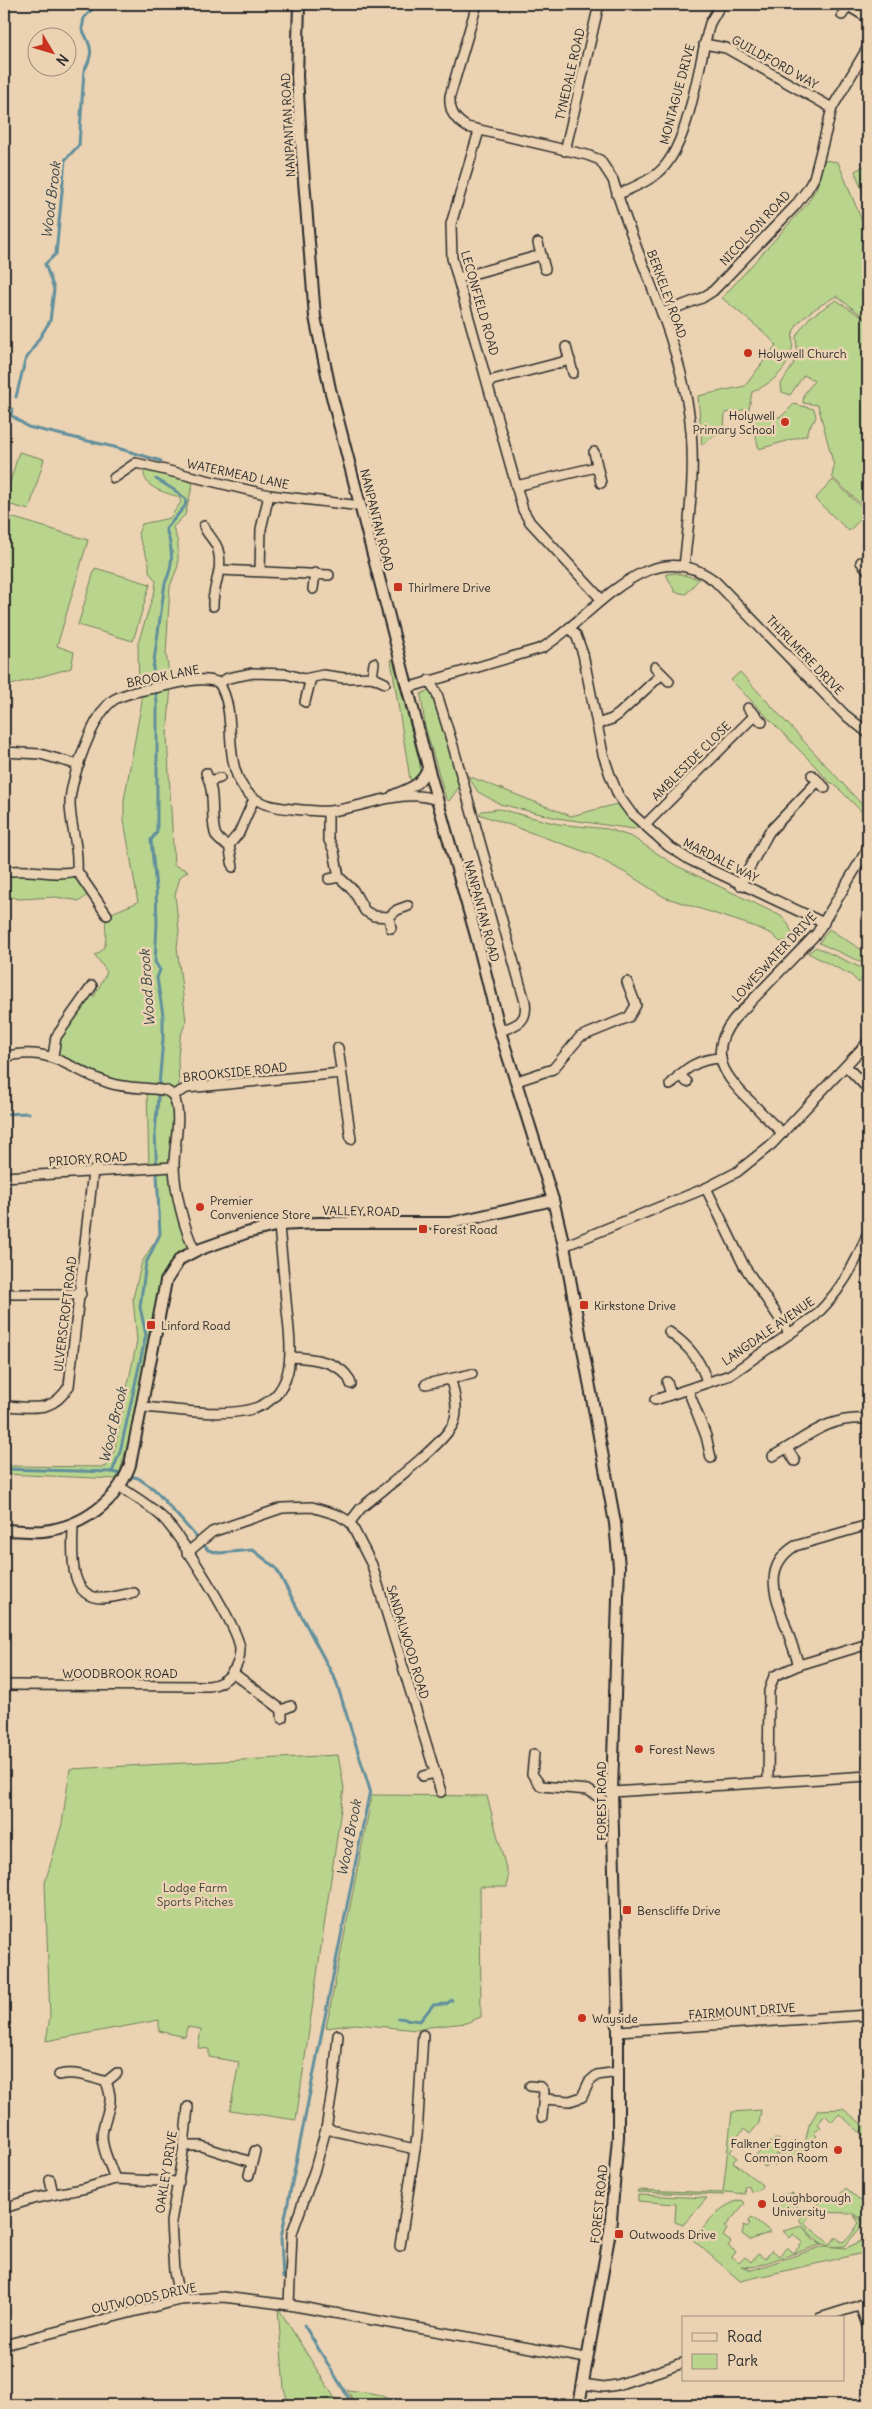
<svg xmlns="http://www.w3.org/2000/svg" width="872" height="2409" font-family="Delius,sans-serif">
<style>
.green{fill:#b9d58d;stroke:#72805c}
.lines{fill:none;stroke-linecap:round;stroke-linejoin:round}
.stream{stroke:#628f9c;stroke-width:3}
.minor-casing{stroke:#2b2b2b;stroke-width:12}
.tertiary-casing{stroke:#2b2b2b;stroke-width:14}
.minor{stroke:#ead2b2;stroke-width:9}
.tertiary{stroke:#ead2b2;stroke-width:10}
.poi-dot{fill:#c8321e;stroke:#ead2b2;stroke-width:2}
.labels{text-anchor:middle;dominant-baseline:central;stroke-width:5;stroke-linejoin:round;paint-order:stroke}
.street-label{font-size:12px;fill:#2b2b2b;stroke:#ead2b2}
.poi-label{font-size:12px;fill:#2b2b2b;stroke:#ead2b2;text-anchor:start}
.park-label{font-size:12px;fill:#40443a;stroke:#ead2b2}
.water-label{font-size:14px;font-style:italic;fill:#394447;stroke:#ead2b2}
</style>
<rect width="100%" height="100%" fill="#ead2b2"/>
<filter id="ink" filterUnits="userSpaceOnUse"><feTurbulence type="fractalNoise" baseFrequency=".02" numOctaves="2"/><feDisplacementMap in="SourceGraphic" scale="10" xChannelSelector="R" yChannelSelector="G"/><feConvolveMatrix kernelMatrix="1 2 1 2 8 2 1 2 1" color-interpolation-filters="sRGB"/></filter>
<g filter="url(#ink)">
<g class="green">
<path d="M823,160L838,162L868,236V320L836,296C822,305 799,315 793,333C791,338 794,344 792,349C787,371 772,383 752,392L749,409L725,413L724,428L702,445L698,396L745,386L776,345L766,334L722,298L807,204L817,187Z"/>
<path d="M868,164V207L855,171Z"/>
<path d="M836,300L862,317L868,323V498L862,505L832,477L834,466L818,405L803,403L804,394L814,381L804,375L790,395L782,392L781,384L793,365L797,348L796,336L809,318Z"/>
<path d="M794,404L814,409L816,417L807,431V435L759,449L751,418L774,413L775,418L782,416Z"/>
<path d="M19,452L44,459L29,510L4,503Z"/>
<path d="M144,466L194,479L185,515L173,527L178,543V566L170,586L166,654L171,685L167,736L174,865L188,871L180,877L175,895L179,931L177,947L186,1021L180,1038L178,1057L179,1091L173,1167L195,1251L173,1269L169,1263L160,1282L138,1407L118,1479L4,1474V1466L106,1467L114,1451L137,1341L133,1298L142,1262L154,1243H157L160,1234L157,1167L149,1168L147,1089L125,1086L53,1056L56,1037L87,993L94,997L107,972L95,955C113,947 102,929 107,915L138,902L124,820V800L142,701L139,691L138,643L155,590L156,581L149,572V563L138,534L142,524L170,518L181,502L179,497C161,491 141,488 144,466Z"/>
<path d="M833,480L867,512L849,531L815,499Z"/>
<path d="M4,515L88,540L57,646L74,652L71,668L4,687Z"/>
<path d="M95,568L150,584L133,641L78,625Z"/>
<path d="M676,573L699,579L686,594L675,592L666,574Z"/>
<path d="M391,660H393L420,764V775L414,781L410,779Z"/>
<path d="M740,672L868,811V818L834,784L829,782L816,767L731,680Z"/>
<path d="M429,690L435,697L460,786L449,801L446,799L425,726L421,694Z"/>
<path d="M468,776L571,816L617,804L638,826L634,829L557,818L500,804L478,792Z"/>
<path d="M499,809L558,824L608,829L632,837L675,865L781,916L788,924L797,943L795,945L789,940L780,942L772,934L753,926L664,897L631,876L591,854L479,814L482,811Z"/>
<path d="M77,871L90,893L80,901L56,897L19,899L4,895V872Z"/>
<path d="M829,929L868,954V965L819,943Z"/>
<path d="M816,947L868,971V982L863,978L859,983L851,975L808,953Z"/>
<path d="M338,1755L344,1788L296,2120L230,2110L239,2062L209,2057V2049L198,2048L201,2029L187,2027L185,2037L159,2031V2020L46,2041L50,2017L45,1883L62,1824L70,1769Z"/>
<path d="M372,1795L487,1796L508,1876L507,1887H480L481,2017L466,2023L429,2027L417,2030L356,2024L326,2028Z"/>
<path d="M843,2109L868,2129V2139L839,2114L832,2122L825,2115L818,2124L821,2127L814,2133L817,2136L810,2142L814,2145L798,2161L791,2155L785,2161L782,2158L774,2167L771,2164L783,2153L800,2149L805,2144L809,2125L818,2110Z"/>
<path d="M761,2110L759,2123L750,2134L744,2129L733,2142L735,2145L730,2152L737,2158L733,2162L762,2185L760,2190L751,2192L749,2186L744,2187L745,2194L726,2192L724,2195L637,2192L638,2190L723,2193L732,2112Z"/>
<path d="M775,2139L780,2140L779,2143L783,2145L784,2142L792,2148L776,2155L765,2167L761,2164L762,2161L754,2157Z"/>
<path d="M846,2188L868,2207V2221L851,2213L811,2212L824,2198L828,2201L833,2195L837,2198Z"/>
<path d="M792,2193L799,2200C797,2207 793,2213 785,2213L773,2202L774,2197Z"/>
<path d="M638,2195L707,2198L683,2225L675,2222L676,2204L638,2201Z"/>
<path d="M742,2200L745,2203L725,2227L727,2229L723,2236L731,2242L728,2246L736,2252L732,2257L739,2263L745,2257L751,2262L758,2254L765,2259L772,2250L779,2256L787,2247L794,2253L803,2242L793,2234L790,2238L783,2231L802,2226L814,2240L823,2244L753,2267L741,2266L752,2270L824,2246L846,2248L868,2238V2252L740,2281L692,2239C706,2225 721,2203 742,2200Z"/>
<path d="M804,2214L810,2215L804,2223L830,2244L836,2237L843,2242L851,2235L859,2223L854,2216L865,2222L845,2246C840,2246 833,2247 828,2246C817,2242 803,2229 799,2218Z"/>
<path d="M752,2217L771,2232L750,2240L742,2234L744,2225L747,2227L750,2223L748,2221Z"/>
<path d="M278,2308L282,2314L339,2405H289L284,2389Z"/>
<path d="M347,2390C364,2392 383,2392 396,2405H356Z"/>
</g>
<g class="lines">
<g class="stream">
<path d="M16,397L25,361L50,321L54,289L45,264L56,254L65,160L79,145L84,71C94,53 92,47 82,29L84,18L97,4"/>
<path d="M12,409L11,415L28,427L114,447L161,461"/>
<path d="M4,412L11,415"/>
<path d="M156,479C163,483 182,494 186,500L185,506L166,529C173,549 174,564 165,583L153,668L157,703V832L151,840L156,888L157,924L155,962L160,970L157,978L163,1015V1039L155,1133L160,1234L146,1263L140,1307L146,1335L120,1452L112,1472L138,1478L154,1489L208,1550L219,1553L253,1550L276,1568L336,1681L370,1790L281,2238L283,2278"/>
<path d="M4,1114L29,1113"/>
<path d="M4,1469L112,1472"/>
<path d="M398,2018L420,2021L433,2005L446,2004L452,2000"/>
<path d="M304,2325L353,2405"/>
</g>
<defs>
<g id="minor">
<path d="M477,4L450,96C449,111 454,119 467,127L587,155L600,160L613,180C635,256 675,327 688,407C697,460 690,513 684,566"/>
<path d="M845,4L868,18"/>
<path d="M842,15L848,6"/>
<path d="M704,44L726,48L832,108"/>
<path d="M479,131L451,224L452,258L523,510L530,522L601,599"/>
<path d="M565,151L599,4"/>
<path d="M617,195C631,188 646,183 658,173C690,147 698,63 710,23L721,4"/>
<path d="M538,243L545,269"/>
<path d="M458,278L541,255"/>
<path d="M662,313L702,298L713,291L795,206L807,190L814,178L832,108L868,47"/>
<path d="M566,347L573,373"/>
<path d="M489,381L570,360"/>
<path d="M594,452L601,483"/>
<path d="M114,478L136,463L269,495L361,506"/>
<path d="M516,486L596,467"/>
<path d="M204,526C207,535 216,541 218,550C224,570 212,587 213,606"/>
<path d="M861,562L868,570"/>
<path d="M220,570L329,575"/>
<path d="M260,571L261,529L269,495"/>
<path d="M313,589L315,573"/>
<path d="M569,628L576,635L583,654L603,754L610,775L618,795L631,813L668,846L690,860L824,923"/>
<path d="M655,667L669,681"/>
<path d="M372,677L374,663"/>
<path d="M429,680L437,694L453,746L525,1002C528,1022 517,1025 500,1031"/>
<path d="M219,683L228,678L253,673L287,674L304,679L323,675L344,678L372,677L385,683"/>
<path d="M407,688L542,648C593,618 648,530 715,581L844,714L868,733"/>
<path d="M305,702L311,678"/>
<path d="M748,708L762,722"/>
<path d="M597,724L612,719L619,714L662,674"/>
<path d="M4,752L40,754L79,765"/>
<path d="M206,773C216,794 210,813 215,833C217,839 223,844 229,845"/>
<path d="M812,775L825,788"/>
<path d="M210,781L220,778"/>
<path d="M393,795C411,787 420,786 428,767"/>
<path d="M328,812V838L334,851L339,877L353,890L365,911L374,916L389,917L397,910L408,906"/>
<path d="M645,825L755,715"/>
<path d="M229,845L239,833L254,799"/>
<path d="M229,845L233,867"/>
<path d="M77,871C79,845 70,826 70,803C70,780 94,711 115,699C128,692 144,690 159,687C176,684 203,675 219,683C237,712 224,752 240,782C253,807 278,808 303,810C311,810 321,812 329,811C365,808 401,787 437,800"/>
<path d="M77,871L107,915"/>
<path d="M4,872C28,867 53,877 77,871"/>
<path d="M329,879L339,877"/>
<path d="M740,885L769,832L818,781"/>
<path d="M389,917L391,928"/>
<path d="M338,1048L351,1139"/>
<path d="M53,1056L56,1037L92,986"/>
<path d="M4,1057C53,1045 67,1069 109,1083C128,1089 148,1087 167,1091L173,1095"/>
<path d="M846,1066L868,1089"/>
<path d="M679,1075L687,1082"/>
<path d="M517,1081L553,1069L580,1037L629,1017L636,1005L627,982"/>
<path d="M670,1085C685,1068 698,1059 721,1058"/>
<path d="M173,1095L187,1088L341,1073"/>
<path d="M173,1095C183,1115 174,1143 174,1164C174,1189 184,1229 195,1251"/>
<path d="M783,1133C772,1124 762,1113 752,1103C725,1077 706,1054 734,1019L817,933L868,848"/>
<path d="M4,1177L173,1167"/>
<path d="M706,1188L744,1266L790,1334"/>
<path d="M564,1246L706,1188L737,1172L772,1144L868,1042"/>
<path d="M4,1294H81"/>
<path d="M669,1332C689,1346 700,1359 707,1382"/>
<path d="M291,1357C311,1358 344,1361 351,1384"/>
<path d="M667,1382L671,1394"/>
<path d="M426,1384L472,1374"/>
<path d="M688,1390L706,1436L711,1458"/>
<path d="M655,1400L730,1375L815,1316C840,1292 856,1264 868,1232"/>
<path d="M4,1406C33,1407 52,1414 69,1386L93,1171"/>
<path d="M142,1407C175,1409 215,1417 248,1410C302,1398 290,1342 286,1301C284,1276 281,1251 279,1225"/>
<path d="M787,1448L795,1461"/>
<path d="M773,1456C808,1437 826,1416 868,1419"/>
<path d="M350,1522L361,1508C381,1491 446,1443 454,1422C459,1409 454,1393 451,1380"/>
<path d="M73,1524C73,1547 66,1599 103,1598C113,1598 124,1594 134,1593"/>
<path d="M187,1553L212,1532L282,1508L312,1507L338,1515L350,1522L372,1565L441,1792"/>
<path d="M799,1665C794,1650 789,1636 784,1621C774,1592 764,1566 795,1546L868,1525"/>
<path d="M232,1672L282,1710"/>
<path d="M4,1685L209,1686C227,1684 240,1668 240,1649C239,1628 180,1535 163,1518C151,1506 135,1497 120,1487"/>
<path d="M282,1718V1710L291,1706"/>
<path d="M534,1754L532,1774L541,1786L588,1790L612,1806"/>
<path d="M423,1776L435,1773"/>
<path d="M768,1781L769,1691L774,1676L799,1665L868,1644"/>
<path d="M612,1792L868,1776"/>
<path d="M618,2031L868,2015"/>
<path d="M59,2075C75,2071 91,2077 106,2082L117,2073"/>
<path d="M106,2082C115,2104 107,2108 103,2129C99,2144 110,2164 115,2179"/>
<path d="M530,2086L541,2087L544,2091L542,2117"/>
<path d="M544,2099L570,2101L582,2097L589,2082L597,2075L618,2072"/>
<path d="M326,2129L415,2149"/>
<path d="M184,2146H201L251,2162"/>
<path d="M249,2175L255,2151"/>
<path d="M50,2180L53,2194"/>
<path d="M4,2208L36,2198L86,2188L115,2179L179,2182"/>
<path d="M400,2246L417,2136L423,2035"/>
<path d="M180,2300L174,2272L171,2222L184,2146L188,2107"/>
<path d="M289,2305L292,2233L315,2169L326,2129L334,2079L338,2035"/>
<path d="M860,2305L868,2328"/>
<path d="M820,2318L868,2303"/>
<path d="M4,2345L180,2300L223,2297L289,2305L586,2358"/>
<path d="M582,2384L604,2387L617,2385L683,2363"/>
</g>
<g id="tertiary">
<path d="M299,4L297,76L301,143L315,317L330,389L428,767L478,943L500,1031L553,1200L564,1246L615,1523L619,1567L612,1792L618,2031V2137L610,2231L579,2405"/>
<path d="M4,1530C16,1530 30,1532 43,1531C82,1527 117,1502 130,1465L166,1281L180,1259L195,1251L246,1233L279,1225L318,1223H451L553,1200"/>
</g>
</defs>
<use href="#minor" class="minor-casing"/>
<use href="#tertiary" class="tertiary-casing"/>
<use href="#minor" class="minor"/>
<use href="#tertiary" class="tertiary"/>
</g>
</g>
<g class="poi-dot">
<circle cx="748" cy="353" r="5"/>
<circle cx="785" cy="422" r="5"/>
<rect x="393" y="582" width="10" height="10" rx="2.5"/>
<circle cx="200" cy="1207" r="5"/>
<rect x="418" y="1224" width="10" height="10" rx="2.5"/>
<rect x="579" y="1300" width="10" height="10" rx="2.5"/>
<rect x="146" y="1320" width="10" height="10" rx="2.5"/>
<circle cx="639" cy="1749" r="5"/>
<rect x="622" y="1905" width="10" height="10" rx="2.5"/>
<circle cx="582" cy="2018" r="5"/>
<circle cx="838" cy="2150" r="5"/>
<circle cx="762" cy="2204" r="5"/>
<rect x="614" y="2229" width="10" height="10" rx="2.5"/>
</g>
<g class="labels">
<g class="street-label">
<text transform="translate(775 62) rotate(29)">GUILDFORD WAY</text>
<text transform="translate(570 74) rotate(-77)">TYNEDALE ROAD</text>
<text transform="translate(677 94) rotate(-75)">MONTAGUE DRIVE</text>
<text transform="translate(288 125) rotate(-93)">NANPANTAN ROAD</text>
<text transform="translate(755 228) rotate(-47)">NICOLSON ROAD</text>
<text transform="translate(667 294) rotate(70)">BERKELEY ROAD</text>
<text transform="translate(480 303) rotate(74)">LECONFIELD ROAD</text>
<text transform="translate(238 474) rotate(12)">WATERMEAD LANE</text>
<text transform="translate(377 520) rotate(76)">NANPANTAN ROAD</text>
<text transform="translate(805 655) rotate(46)">THIRLMERE DRIVE</text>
<text transform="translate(163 676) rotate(-11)">BROOK LANE</text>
<text transform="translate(691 761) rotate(-45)">AMBLESIDE CLOSE</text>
<text transform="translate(721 860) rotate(27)">MARDALE WAY</text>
<text transform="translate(482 911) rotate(75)">NANPANTAN ROAD</text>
<text transform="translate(774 957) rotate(-47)">LOWESWATER DRIVE</text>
<text transform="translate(235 1072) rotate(-6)">BROOKSIDE ROAD</text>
<text transform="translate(88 1159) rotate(-4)">PRIORY ROAD</text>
<text transform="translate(361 1211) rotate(1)">VALLEY ROAD</text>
<text transform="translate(65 1314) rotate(-83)">ULVERSCROFT ROAD</text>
<text transform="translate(768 1331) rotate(-35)">LANGDALE AVENUE</text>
<text transform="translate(408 1642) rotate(73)">SANDALWOOD ROAD</text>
<text x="120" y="1673">WOODBROOK ROAD</text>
<text transform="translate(601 1801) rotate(-90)">FOREST ROAD</text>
<text transform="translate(742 2011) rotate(-4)">FAIRMOUNT DRIVE</text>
<text transform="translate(166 2172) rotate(-81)">OAKLEY DRIVE</text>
<text transform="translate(599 2204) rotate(-84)">FOREST ROAD</text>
<text transform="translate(144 2298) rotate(-12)">OUTWOODS DRIVE</text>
</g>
<g class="poi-label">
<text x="758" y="353">Holywell Church</text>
<text x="775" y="415" text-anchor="end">Holywell<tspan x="775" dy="14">Primary School</tspan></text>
<text x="408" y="587">Thirlmere Drive</text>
<text x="210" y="1200">Premier<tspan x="210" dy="14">Convenience Store</tspan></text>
<text x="433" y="1229">Forest Road</text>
<text x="594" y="1305">Kirkstone Drive</text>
<text x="161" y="1325">Linford Road</text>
<text x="649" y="1749">Forest News</text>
<text x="637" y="1910">Benscliffe Drive</text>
<text x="592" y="2018">Wayside</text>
<text x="828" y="2143" text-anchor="end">Falkner Eggington<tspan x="828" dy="14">Common Room</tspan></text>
<text x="772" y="2197">Loughborough<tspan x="772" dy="14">University</tspan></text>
<text x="629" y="2234">Outwoods Drive</text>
</g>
<g class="park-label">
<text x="195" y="1887">Lodge Farm<tspan x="195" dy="14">Sports Pitches</tspan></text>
</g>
<g class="water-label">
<text transform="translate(51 200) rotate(-83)">Wood Brook</text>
<text transform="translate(147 988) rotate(-94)">Wood Brook</text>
<text transform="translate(113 1425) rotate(-76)">Wood Brook</text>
<text transform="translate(349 1838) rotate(-79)">Wood Brook</text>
</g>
</g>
<rect width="872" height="2409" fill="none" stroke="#ead2b2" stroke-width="20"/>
<rect x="10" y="10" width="852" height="2389" fill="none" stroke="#2b2b2b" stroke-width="2" filter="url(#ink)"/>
<rect x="682" y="2316" width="162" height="65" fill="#ead2b2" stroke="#9e8f7c"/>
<rect x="692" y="2333" width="25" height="8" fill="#ead2b2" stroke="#9e8f7c"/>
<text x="727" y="2342" font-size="15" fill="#2b2b2b">Road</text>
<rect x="692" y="2354" width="25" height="15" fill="#b9d58d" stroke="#9e8f7c"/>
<text x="727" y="2366" font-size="15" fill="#2b2b2b">Park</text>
<g transform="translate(52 52) rotate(128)"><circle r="24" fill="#ead2b2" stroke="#9e8f7c"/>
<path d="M0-4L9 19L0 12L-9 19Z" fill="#c8321e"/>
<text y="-8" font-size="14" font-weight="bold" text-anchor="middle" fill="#2b2b2b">N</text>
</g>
</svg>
